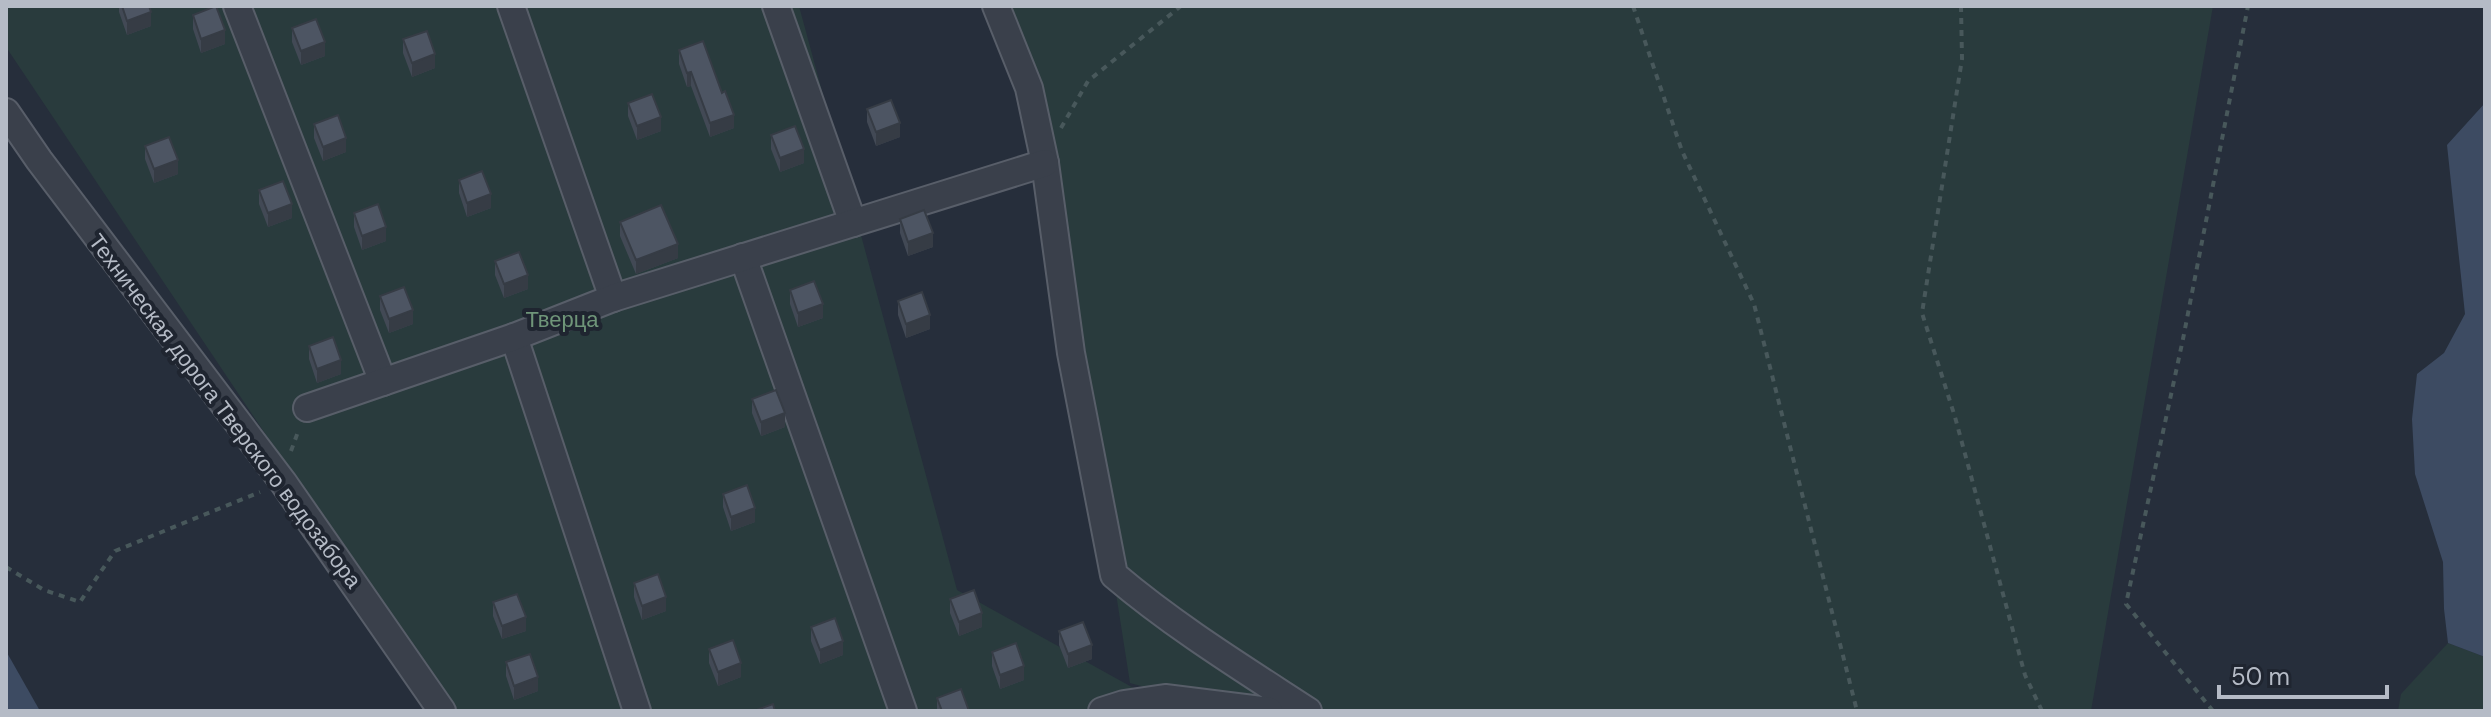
<svg xmlns="http://www.w3.org/2000/svg" width="2491" height="717" font-family="'DM Sans',sans-serif">
<style>
.green{fill:#293b3d}
.water{fill:#3d4b62}
.lines{fill:none;stroke-linecap:round;stroke-linejoin:round}
.minor-casing{stroke:#585e69;stroke-width:30}
.path{stroke:#48585b;stroke-width:4;stroke-dasharray:6 6;stroke-linecap:butt}
.minor{stroke:#3a404b;stroke-width:26}
.wall{fill:#424955}
.shaded-wall{fill:#363c45}
.building{fill:#4d5563;stroke:#363c45;stroke-width:2}
.labels{text-anchor:middle;dominant-baseline:central;stroke-width:8;stroke-linejoin:round;paint-order:stroke}
.park-label{font-size:22px;fill:#6f9579;stroke:#1f2530}
.street-label{font-size:22px;fill:#b5bbc6;stroke:#1f2530}
</style>
<rect width="100%" height="100%" fill="#262e3b"/>
<g class="green">
<path d="M6,6H799L957,590L1175,711H451L6,47Z"/>
<path d="M1011,6H2213L2091,711H1233L1130,683L1069,293Z"/>
<path d="M2448,643L2485,657V711H2398L2401,694Z"/>
</g>
<g class="water">
<path d="M2485,103V657L2448,643L2444,609L2443,562L2415,474L2412,419L2417,374L2444,353L2465,314L2447,145Z"/>
<path d="M6,651L40,711H6Z"/>
</g>
<g class="lines">
<defs>
<g id="minor">
<path d="M237,6L383,382"/>
<path d="M511,6L613,298"/>
<path d="M776,6L853,223"/>
<path d="M996,6L1029,88L1045,163L1071,353L1114,575C1174,626 1242,668 1308,711"/>
<path d="M6,112L39,160L283,482L442,711"/>
<path d="M743,257L903,711"/>
<path d="M514,337L637,711"/>
<path d="M307,408L514,337L613,298L1045,163"/>
<path d="M1102,711L1124,704L1165,698L1269,711"/>
</g>
</defs>
<use href="#minor" class="minor-casing"/>
<g class="path">
<path d="M1633,6L1682,151L1754,304L1857,711"/>
<path d="M1961,6L1962,59L1922,313L1955,417L2025,675L2042,711"/>
<path d="M1061,128L1088,81L1181,6"/>
<path d="M291,451L299,429"/>
<path d="M6,567L44,590L80,602L115,551L260,492"/>
<path d="M2213,711L2126,604L2183,339L2248,6"/>
</g>
<use href="#minor" class="minor"/>
</g>
<g class="wall">
<path d="M119,6H149L151,26L127,35L119,12Z"/>
<path d="M193,15L225,44L201,53L193,29Z"/>
<path d="M292,28L325,56L301,65L292,42Z"/>
<path d="M403,39L435,68L412,77L403,53Z"/>
<path d="M679,50L722,93L734,128L710,137L691,86L687,87L679,64Z"/>
<path d="M628,103L661,131L637,140L628,116Z"/>
<path d="M867,109L900,137L876,146L867,122Z"/>
<path d="M314,124L346,152L323,161L314,138Z"/>
<path d="M771,135L804,163L780,172L771,149Z"/>
<path d="M145,146L178,174L154,183L145,159Z"/>
<path d="M459,180L491,208L467,217L459,193Z"/>
<path d="M259,190L292,218L268,227L259,204Z"/>
<path d="M354,213L386,241L362,250L354,227Z"/>
<path d="M900,219L933,247L908,256L900,233Z"/>
<path d="M620,222L678,258L636,274L620,236Z"/>
<path d="M495,261L528,289L504,298L495,275Z"/>
<path d="M790,290L823,318L798,327L790,304Z"/>
<path d="M380,296L413,324L389,333L380,310Z"/>
<path d="M898,301L930,329L906,338L898,315Z"/>
<path d="M309,346L341,374L317,383L309,359Z"/>
<path d="M752,399L785,427L761,436L752,413Z"/>
<path d="M723,494L755,522L731,531L723,507Z"/>
<path d="M634,583L666,611L642,620L634,597Z"/>
<path d="M950,599L982,627L959,636L950,613Z"/>
<path d="M493,602L526,631L502,639L493,616Z"/>
<path d="M811,627L843,655L820,664L811,641Z"/>
<path d="M1059,631L1092,659L1068,668L1059,645Z"/>
<path d="M709,649L741,677L718,686L709,663Z"/>
<path d="M992,652L1024,680L1000,689L992,666Z"/>
<path d="M506,662L538,691L514,700L506,676Z"/>
<path d="M937,698L969,711H937Z"/>
</g>
<g class="shaded-wall">
<path d="M151,12V26L127,35V21Z"/>
<path d="M225,30V44L201,53V39Z"/>
<path d="M325,42V56L301,65V51Z"/>
<path d="M435,54V68L412,77V63Z"/>
<path d="M691,72V86L687,87V73Z"/>
<path d="M734,115V128L710,137V123Z"/>
<path d="M661,117V131L637,140V126Z"/>
<path d="M900,123V137L876,146V132Z"/>
<path d="M346,138V152L323,161V147Z"/>
<path d="M804,149V163L780,172V158Z"/>
<path d="M178,160V174L154,183V169Z"/>
<path d="M491,194V208L467,217V203Z"/>
<path d="M292,204V218L268,227V213Z"/>
<path d="M386,227V241L362,250V236Z"/>
<path d="M933,233V247L908,256V242Z"/>
<path d="M678,244V258L636,274V260Z"/>
<path d="M528,275V289L504,298V284Z"/>
<path d="M823,304V318L798,327V313Z"/>
<path d="M413,310V324L389,333V319Z"/>
<path d="M930,315V329L906,338V324Z"/>
<path d="M341,360V374L317,383V369Z"/>
<path d="M785,413V427L761,436V422Z"/>
<path d="M755,508V522L731,531V517Z"/>
<path d="M666,597V611L642,620V606Z"/>
<path d="M982,613V627L959,636V622Z"/>
<path d="M526,617V631L502,639V626Z"/>
<path d="M843,641V655L820,664V650Z"/>
<path d="M1092,645V659L1068,668V654Z"/>
<path d="M741,663V677L718,686V672Z"/>
<path d="M1024,666V680L1000,689V675Z"/>
<path d="M538,677V691L514,700V686Z"/>
</g>
<g class="building">
<path d="M122,6H149L151,12L127,21Z"/>
<path d="M216,6L225,30L201,39L193,15Z"/>
<path d="M316,19L325,42L301,51L292,28Z"/>
<path d="M427,31L435,54L412,63L403,39Z"/>
<path d="M703,41L722,93L725,91L734,115L710,123L691,72L687,73L679,50Z"/>
<path d="M652,94L661,117L637,126L628,103Z"/>
<path d="M891,100L900,123L876,132L867,109Z"/>
<path d="M338,115L346,138L323,147L314,124Z"/>
<path d="M795,126L804,149L780,158L771,135Z"/>
<path d="M169,137L178,160L154,169L145,146Z"/>
<path d="M482,171L491,194L467,203L459,180Z"/>
<path d="M283,181L292,204L268,213L259,190Z"/>
<path d="M378,204L386,227L362,236L354,213Z"/>
<path d="M661,205L678,244L636,260L620,222Z"/>
<path d="M924,210L933,233L908,242L900,219Z"/>
<path d="M519,252L528,275L504,284L495,261Z"/>
<path d="M814,281L823,304L798,313L790,290Z"/>
<path d="M404,287L413,310L389,319L380,296Z"/>
<path d="M922,292L930,315L906,324L898,301Z"/>
<path d="M333,337L341,360L317,369L309,346Z"/>
<path d="M776,390L785,413L761,422L752,399Z"/>
<path d="M747,485L755,508L731,517L723,494Z"/>
<path d="M658,574L666,597L642,606L634,583Z"/>
<path d="M974,590L982,613L959,622L950,599Z"/>
<path d="M517,594L526,617L502,626L493,602Z"/>
<path d="M835,618L843,641L820,650L811,627Z"/>
<path d="M1083,622L1092,645L1068,654L1059,631Z"/>
<path d="M733,640L741,663L718,672L709,649Z"/>
<path d="M1016,643L1024,666L1000,675L992,652Z"/>
<path d="M530,654L538,677L514,686L506,662Z"/>
<path d="M961,689L969,711H942L937,698Z"/>
<path d="M773,704L775,711H754Z"/>
</g>
<g class="labels">
<g class="park-label">
<text x="562" y="319">Тверца</text>
</g>
<g class="street-label">
<text transform="translate(225 411) rotate(53)">Техническая дорога Тверского водозабора</text>
</g>
</g>
<rect width="2491" height="717" fill="none" stroke="#b5bbc6" stroke-width="16"/>
<path d="M2219 685v12h168v-12" fill="none" stroke="#b5bbc6" stroke-width="4"/>
<text x="2231" y="685" font-size="24" fill="#b5bbc6" stroke="#1f2530" stroke-width="6" paint-order="stroke">50 m</text>
</svg>
